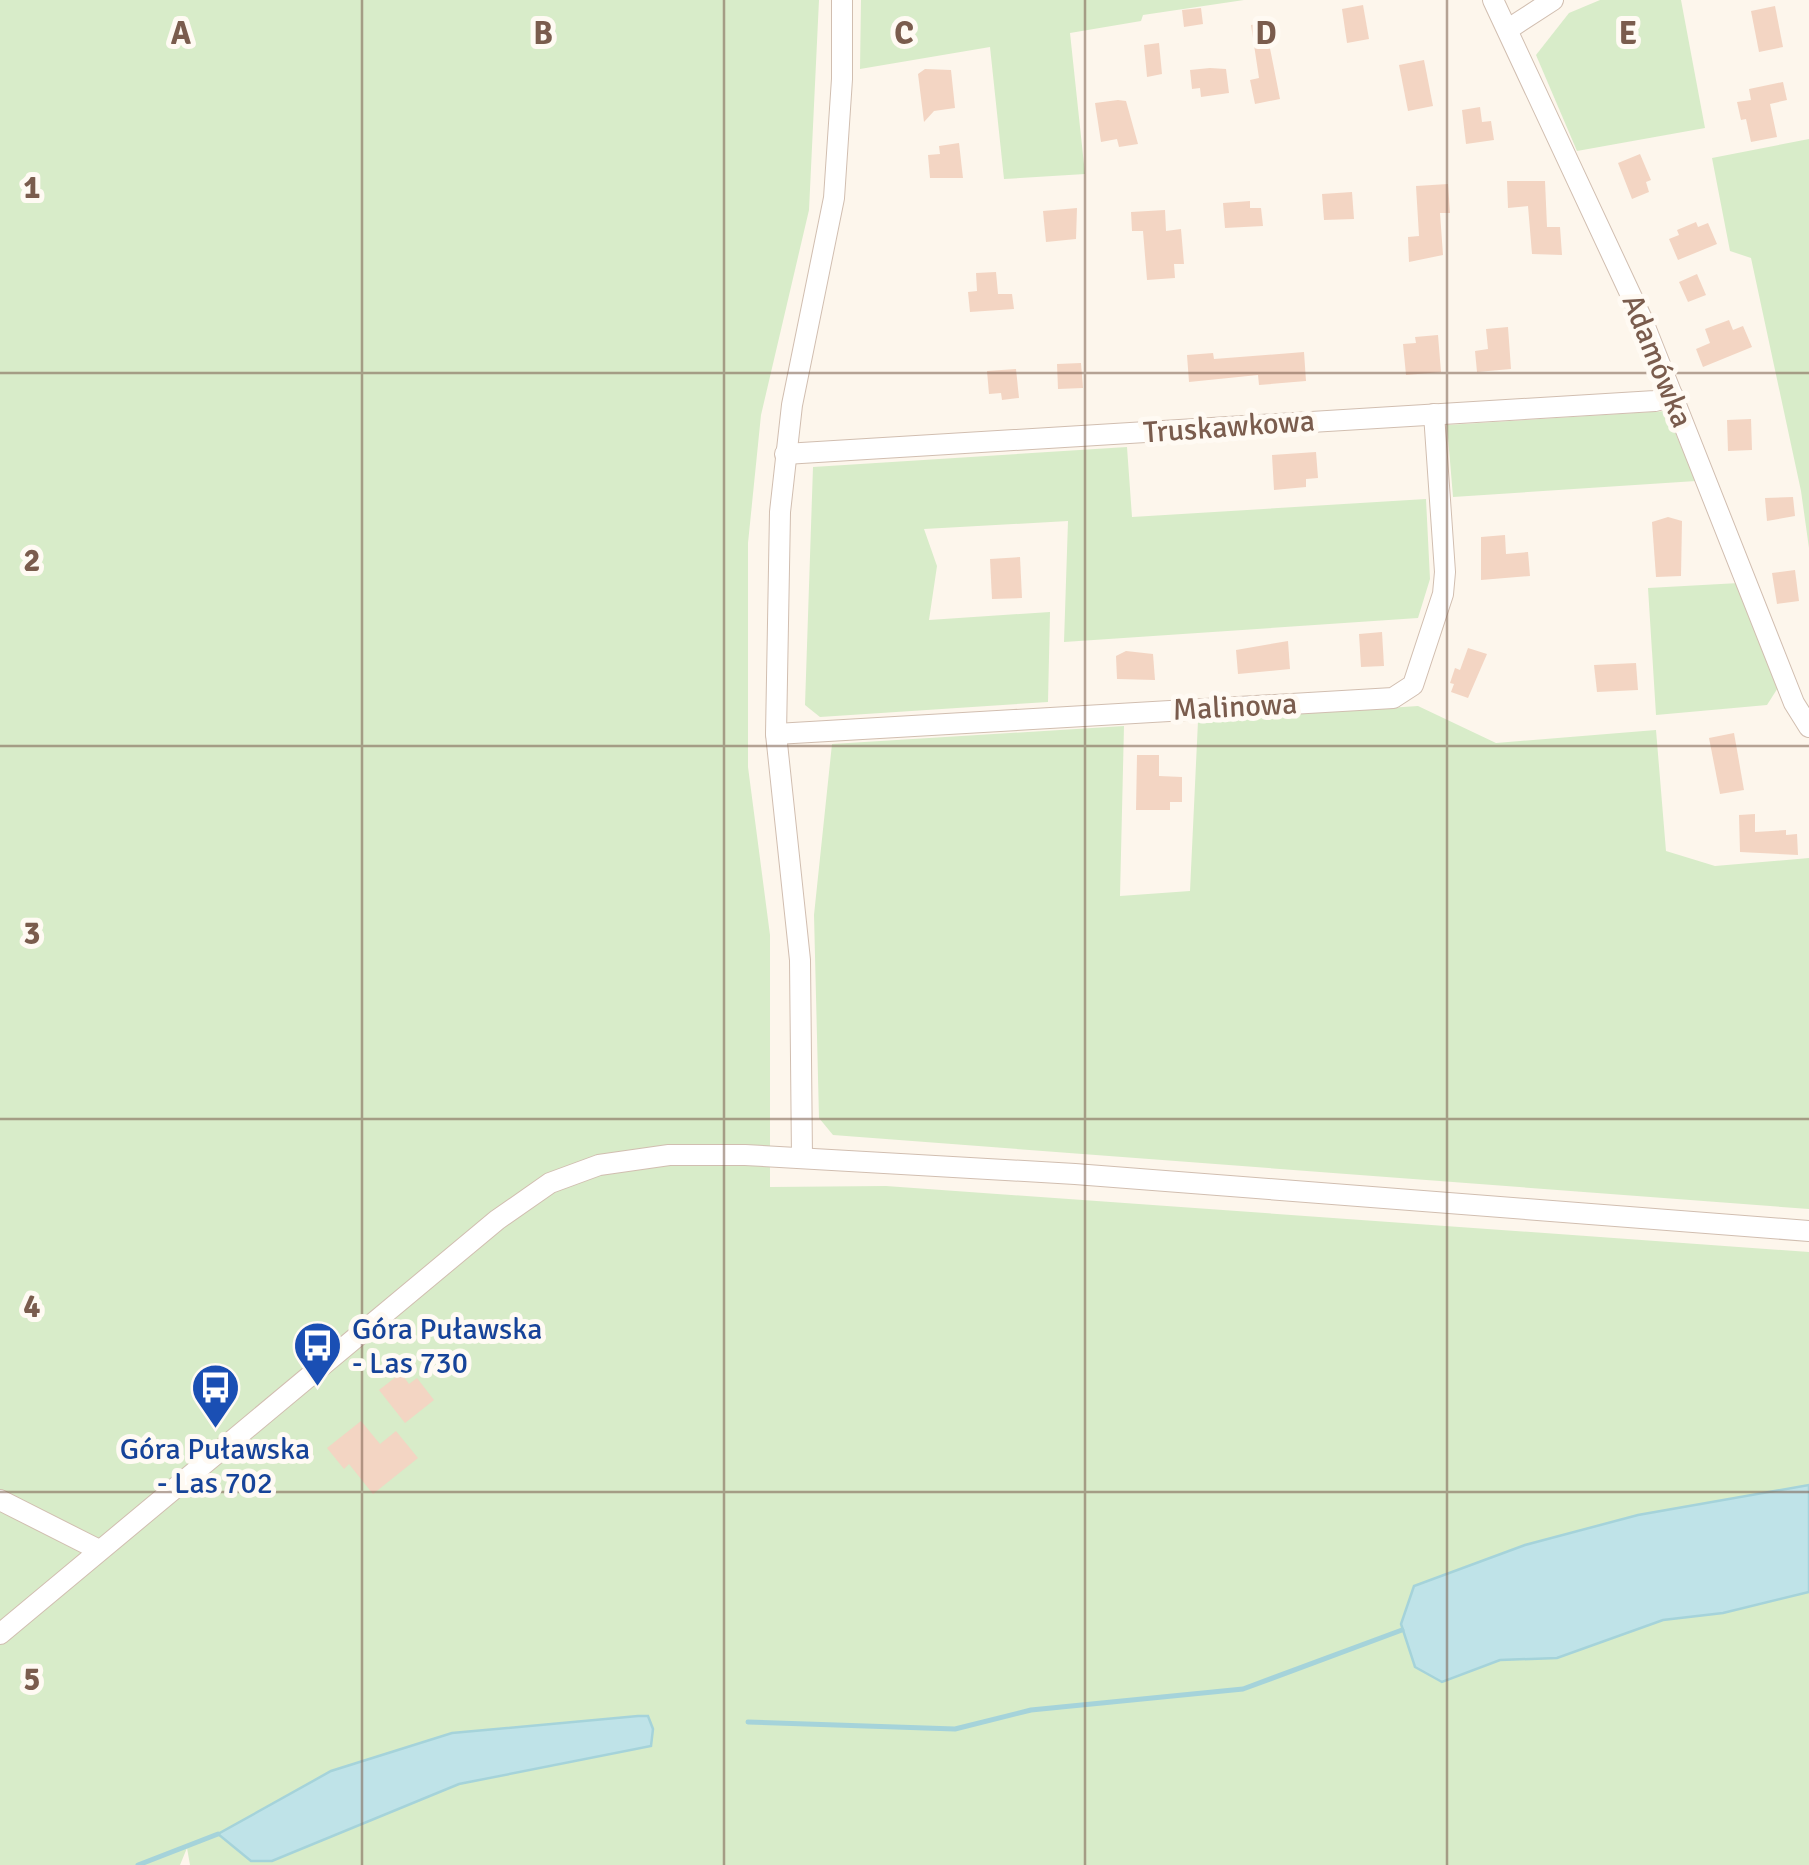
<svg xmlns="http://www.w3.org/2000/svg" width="1809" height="1865" font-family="Signika,sans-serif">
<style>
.green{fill:#d8ecc9;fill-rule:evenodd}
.water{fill:#bfe3e8;stroke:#a5d3da;stroke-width:2.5}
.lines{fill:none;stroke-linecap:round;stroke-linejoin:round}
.stream{stroke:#a5d3da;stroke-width:5}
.building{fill:#f3d5c3}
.minor-casing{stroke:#d1beb0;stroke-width:22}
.minor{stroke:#fff;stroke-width:20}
.grid{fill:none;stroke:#7a5c4d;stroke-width:2.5;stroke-opacity:0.55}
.labels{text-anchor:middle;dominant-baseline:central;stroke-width:10;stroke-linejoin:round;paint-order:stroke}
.street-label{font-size:30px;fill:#7a5c4d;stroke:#fffaf3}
.transit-label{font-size:30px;fill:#164399;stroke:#fffaf3;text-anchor:start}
.grid-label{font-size:32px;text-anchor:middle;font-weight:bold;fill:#7a5c4d;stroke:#fffaf3;stroke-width:10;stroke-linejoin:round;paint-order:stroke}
</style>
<rect width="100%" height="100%" fill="#fdf6ec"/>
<g class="green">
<path d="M0,0H819L809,210L761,415L748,543V767L770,935V1187L886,1186L1809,1252V1485L1638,1515L1525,1545L1415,1586L1401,1624L1415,1667L1442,1681L1500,1660L1557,1658L1663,1620L1723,1613L1809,1592V1865H190L187,1848L180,1865H0ZM638,1716L651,1746L459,1784L272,1861L219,1835L331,1771Z"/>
<path d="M861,0H1244L1143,15L1141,21L1070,33L1085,174L1004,179L990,47L860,69Z"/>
<path d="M1600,0H1681L1705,128L1577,151L1536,55L1569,13Z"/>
<path d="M1809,139V548L1801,491L1751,258L1730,251L1712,158Z"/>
<path d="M1666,411L1696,481L1453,497L1447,425Z"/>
<path d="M1127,447L1132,517L1426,499L1430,579L1418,618L1064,642L1068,521L924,529L937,566L929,620L1050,612L1048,702L820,717L805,705L813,467Z"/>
<path d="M1739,583L1781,683L1767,705L1656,715L1648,588Z"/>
<path d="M1418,706L1496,743L1656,730L1666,851L1715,866L1809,858V1209L833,1135L819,1118L814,915L832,744L1124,726L1120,896L1190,891L1198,721Z"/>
</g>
<g class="water">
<path d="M1809,1485V1592L1723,1613L1663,1620L1557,1658L1500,1660L1442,1682L1415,1667L1401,1624L1414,1586L1525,1545L1638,1515Z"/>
<path d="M638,1716H648L653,1729L651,1746L459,1784L272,1861H251L218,1834L331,1771L452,1733Z"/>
</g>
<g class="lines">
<g class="stream">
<path d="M748,1722L955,1729L1031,1710L1243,1689L1402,1630"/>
<path d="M138,1865L218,1834"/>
</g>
</g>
<g class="building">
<path d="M1363,5L1369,39L1347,43L1342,9Z"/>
<path d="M1775,6L1783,47L1759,52L1751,11Z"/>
<path d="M1201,8L1203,24L1184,27L1182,10Z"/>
<path d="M1265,23L1280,99L1255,104L1250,80L1259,78L1251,25Z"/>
<path d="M1159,43L1162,74L1147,77L1144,45Z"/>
<path d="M1424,60L1433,106L1408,111L1399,65Z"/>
<path d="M1210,68L1226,69L1229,93L1201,97L1200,88L1192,89L1190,70Z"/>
<path d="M925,69L951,70L955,108L934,111L924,122L918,74Z"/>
<path d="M1783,82L1787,100L1770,104L1777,137L1751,142L1746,119L1741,120L1737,102L1751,100L1749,89Z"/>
<path d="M1118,100L1126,101L1138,144L1119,147L1117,139L1101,142L1095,103Z"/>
<path d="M1480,107L1482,122L1491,121L1494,140L1466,144L1462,110Z"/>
<path d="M959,143L963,178H930L928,155L940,154L939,146Z"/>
<path d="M1640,154L1651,180L1646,182L1649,192L1632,199L1618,163Z"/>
<path d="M1507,181H1545L1547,227H1560L1562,255L1532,254L1528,206L1508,208Z"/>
<path d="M1448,184L1450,213H1440L1443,255L1409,262L1408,237L1419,236L1416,186Z"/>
<path d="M1352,192L1354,219L1324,220L1322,194Z"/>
<path d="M1250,201V208H1261L1263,226L1225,228L1223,203Z"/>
<path d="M1077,208L1076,239L1046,242L1043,211Z"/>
<path d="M1165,210L1166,231L1181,229L1184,264H1174L1175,278L1147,280L1143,231H1132L1131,212Z"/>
<path d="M1696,222L1698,227L1708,223L1717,244L1678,260L1669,239L1679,235L1677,230Z"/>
<path d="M996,272L998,294H1012L1014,309L970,312L968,292L977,291L976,273Z"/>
<path d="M1697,274L1706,295L1688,302L1679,282Z"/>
<path d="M1729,320L1733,330L1743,326L1752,347L1703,367L1696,349L1710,343L1705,329Z"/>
<path d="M1508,327L1511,369L1477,372L1475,351L1488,349L1486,329Z"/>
<path d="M1438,335L1441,372L1406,375L1403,344L1416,343L1415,337Z"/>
<path d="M1304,352L1306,381L1259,385L1258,375L1189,382L1187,355L1213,353L1214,359Z"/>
<path d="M1081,363L1083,388L1058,389L1057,364Z"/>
<path d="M1016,369L1019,398L1002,400L1001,393L989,394L987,371Z"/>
<path d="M1751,419L1752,450L1728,451L1727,420Z"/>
<path d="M1316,452L1318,478L1306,479V487L1274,490L1272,455Z"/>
<path d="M1793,497L1795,516L1767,521L1765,498Z"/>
<path d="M1668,517L1682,521L1681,576L1656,577L1652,522Z"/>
<path d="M1505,535L1506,554L1528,552L1530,576L1481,580V537Z"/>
<path d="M1020,557L1022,598L992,599L990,559Z"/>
<path d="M1795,570L1799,601L1777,604L1772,573Z"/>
<path d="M1382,632L1384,666L1361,667L1359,634Z"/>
<path d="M1288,641L1290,669L1238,674L1236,650Z"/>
<path d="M1468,648L1487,654L1468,698L1451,692L1454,684L1450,683L1455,668L1460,670Z"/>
<path d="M1126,651L1153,654L1155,680L1117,679L1116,656Z"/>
<path d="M1636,663L1638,690L1597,692L1594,665Z"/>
<path d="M1734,733L1744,790L1720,794L1709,738Z"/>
<path d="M1137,755H1159V776L1182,777V802H1170V810H1136Z"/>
<path d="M1755,814V832L1786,830V835L1797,834L1798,855L1740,852L1739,815Z"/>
<path d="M401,1373L409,1384L417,1378L434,1400L405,1423L379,1390Z"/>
<path d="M361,1421L380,1444L396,1431L418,1458L373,1494L349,1464L344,1469L327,1448Z"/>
</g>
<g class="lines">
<defs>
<g id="minor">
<path d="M1493,0L1642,319L1794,703L1809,727"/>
<path d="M1510,28L1553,0"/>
<path d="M785,454L1655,401L1673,396"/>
<path d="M776,734L1393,698L1413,685L1443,594L1445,572L1434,414"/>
<path d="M802,1157L800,960L776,734L780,512L792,405L834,198L842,79V0"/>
<path d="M0,1500L99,1550"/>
<path d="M0,1634L497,1220L550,1183L599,1165L669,1155H745L1075,1174L1809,1231"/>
</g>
</defs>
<use href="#minor" class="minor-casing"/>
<use href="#minor" class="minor"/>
</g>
<path class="grid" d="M362,0V1865M724,0V1865M1085,0V1865M1447,0V1865M0,373H1809M0,746H1809M0,1119H1809M0,1492H1809"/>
<defs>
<symbol id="bus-pin" viewBox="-11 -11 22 30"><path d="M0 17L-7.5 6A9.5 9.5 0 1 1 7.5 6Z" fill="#1a4fb4" stroke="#fffaf3"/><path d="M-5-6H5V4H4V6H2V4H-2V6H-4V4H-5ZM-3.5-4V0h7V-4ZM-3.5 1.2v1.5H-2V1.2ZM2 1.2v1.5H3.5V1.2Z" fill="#fff"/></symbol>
</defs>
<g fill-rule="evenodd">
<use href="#bus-pin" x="290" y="1318" width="55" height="75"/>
<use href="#bus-pin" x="188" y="1360" width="55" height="75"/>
</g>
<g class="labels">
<g class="street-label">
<text transform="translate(1657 361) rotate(68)">Adamówka</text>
<text transform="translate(1229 427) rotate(-4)">Truskawkowa</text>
<text transform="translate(1235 707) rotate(-3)">Malinowa</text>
</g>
<g class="transit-label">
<text x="352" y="1329">Góra Puławska<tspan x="352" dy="34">- Las 730</tspan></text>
<text x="215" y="1449" text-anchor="middle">Góra Puławska<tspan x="215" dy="34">- Las 702</tspan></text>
</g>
</g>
<g class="grid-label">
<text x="181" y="44">A</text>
<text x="543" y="44">B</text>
<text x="904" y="44">C</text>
<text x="1266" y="44">D</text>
<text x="1628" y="44">E</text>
<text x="32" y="198">1</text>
<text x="32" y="571">2</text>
<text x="32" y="944">3</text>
<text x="32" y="1317">4</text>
<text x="32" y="1690">5</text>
</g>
</svg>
